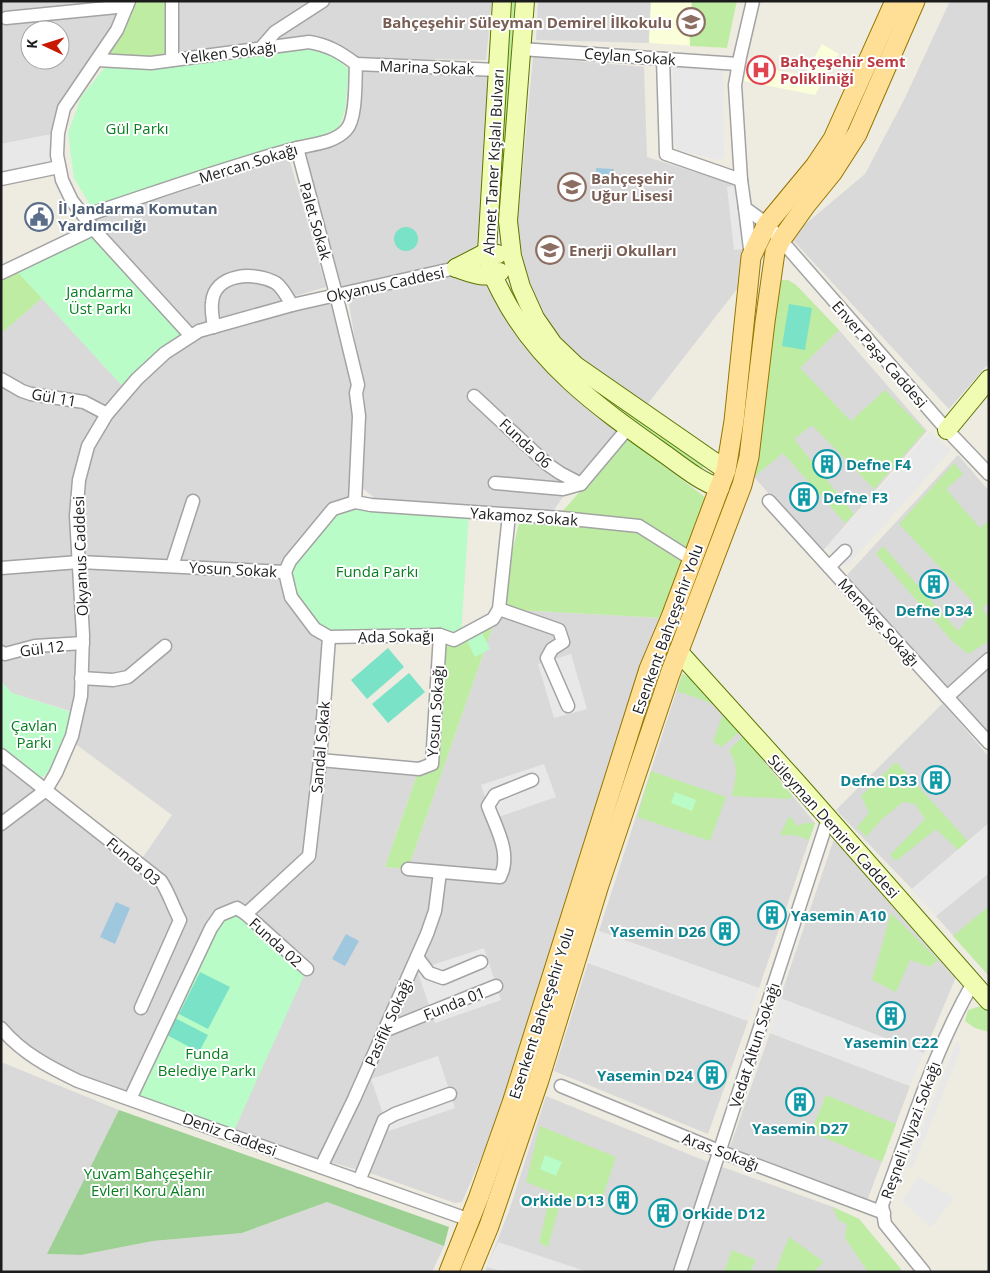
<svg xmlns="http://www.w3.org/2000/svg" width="990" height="1273" font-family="'Open Sans',sans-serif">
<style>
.residential{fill:#dad9d9;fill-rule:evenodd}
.education{fill:#faffd9}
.grass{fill:#beeca3}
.forest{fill:#9dd093}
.park{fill:#bafcc8}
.pitch{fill:#7ae2c7}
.parking{fill:#e8e8e8}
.water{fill:#9fc8df}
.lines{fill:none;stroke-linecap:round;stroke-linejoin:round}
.street-casing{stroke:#a3a3a3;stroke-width:15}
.secondary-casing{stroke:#5a7600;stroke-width:20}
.primary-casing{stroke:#947600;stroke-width:21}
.street{stroke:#fff;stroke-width:12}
.secondary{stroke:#effcb1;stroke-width:18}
.primary{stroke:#ffdf95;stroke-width:19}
.labels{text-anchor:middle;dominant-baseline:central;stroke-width:4;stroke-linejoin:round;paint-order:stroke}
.education-label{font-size:15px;font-weight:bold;fill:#785e54;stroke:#fff;text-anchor:start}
.street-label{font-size:15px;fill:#1c1c1c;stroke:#fff}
.health-label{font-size:15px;font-weight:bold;fill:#be3a42;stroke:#fff;text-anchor:start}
.park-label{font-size:15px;fill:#067e1f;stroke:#fff}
.service-label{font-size:15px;font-weight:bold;fill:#4e5e75;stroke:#fff;text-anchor:start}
.culture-label{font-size:15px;font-weight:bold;fill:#0d838f;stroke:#fff;text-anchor:start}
</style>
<rect width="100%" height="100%" fill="#eeebe1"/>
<g class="residential">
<path d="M1,1H129L85,78L58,133L1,144ZM30,30H60V60H30Z"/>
<path d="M179,1H492L486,60L359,58L328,40L311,37L179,53Z"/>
<path d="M538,1H651L649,43L536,40Z"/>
<path d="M950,1H989V363L949,409L790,237L865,174L905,98Z"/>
<path d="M533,57L644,67L647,157L736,185L744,249L741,284L646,406L586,364L563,342L545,316L531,285L524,262L517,228Z"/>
<path d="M362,69L489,75L481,249L450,266L342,287L304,153L339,143L352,131L359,118Z"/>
<path d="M289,158L326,287L192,326L94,219Z"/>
<path d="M453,275L487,285L501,312L521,343L544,368L574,395L618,429L571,485L552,513L375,498L361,487L365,400L348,298Z"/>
<path d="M788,280L796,285L839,330L927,431L821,553L754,477L765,381Z"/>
<path d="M336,294L358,385L355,502L329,637L320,760L419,769L385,867L408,869L499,609L662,618L615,745L544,978L488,1142L462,1202L455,1203L373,1174L232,1135L78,1081L1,1028V755L139,863L172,815L70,740L77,713L11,693L1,681V330L3,332L42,298L127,391L199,331Z"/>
<path d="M958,455L989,491V649L946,689L847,575Z"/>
<path d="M989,665V733L954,698Z"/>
<path d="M682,674L687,676L743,736L815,823L759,988L599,931Z"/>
<path d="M943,703L989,757V823L912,889L836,810Z"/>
<path d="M835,836L956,977L924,1053L780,998Z"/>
<path d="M989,873V976L936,916Z"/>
<path d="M588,963L748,1021L708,1134L554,1071Z"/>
<path d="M770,1033L910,1086L867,1201L730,1147Z"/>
<path d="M1,1062L119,1110L48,1254L81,1255L153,1241L242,1233L327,1202L444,1246L432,1272H1Z"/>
<path d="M546,1096L703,1160L833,1207L859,1219L903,1272H485L510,1208Z"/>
</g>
<g class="education">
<path d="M651,1H737L727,48L649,43Z"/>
<path d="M822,44L839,54L815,95L744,81L747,65L804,75Z"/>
</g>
<g class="grass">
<path d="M129,1H172V60H97Z"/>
<path d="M510,1H515L500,218L496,217Z"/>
<path d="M692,1H737L727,48L690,46L689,25Z"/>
<path d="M13,267L42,298L3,332L1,330V273Z"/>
<path d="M778,280H788L796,285L839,330L800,368L851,421L885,390L925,431L874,489L812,425L794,439L854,514L845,523L783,453L754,477Z"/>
<path d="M519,299L572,368L704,466L701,470L569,371L514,303Z"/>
<path d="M627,438L706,498L688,549L639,519L562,512Z"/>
<path d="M954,463L963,474L946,489L980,528L989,520V602L982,608L989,618V641L968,654L952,641L876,554L883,546L958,631L975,610L974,603L899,524Z"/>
<path d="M519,523L557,524L640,533L683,562L662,618L499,609L408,869L385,867L419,769L432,764L440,635L454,640L499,609Z"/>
<path d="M682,674L687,676L714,704L677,691Z"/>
<path d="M723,714L739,732L722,747L713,742Z"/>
<path d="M743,736L792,796L790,799L732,796C736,776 739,769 729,750Z"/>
<path d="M896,762L968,841L958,850L936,829L896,861L890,855L925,819L915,804L903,802L881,820L866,837L857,827L869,813L861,796Z"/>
<path d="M651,771L726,797L710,841L637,817Z"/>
<path d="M791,817L797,826L805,823H815L809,840L795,835H780L788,818Z"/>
<path d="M989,906V976L953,936Z"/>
<path d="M891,913L938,960L930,967L910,960L896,992L872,980Z"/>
<path d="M981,1006L989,1011V1032L975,1028L965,1021L968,1010Z"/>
<path d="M826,1095L896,1124L882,1162L811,1132Z"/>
<path d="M540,1126L616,1157L599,1208L562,1197L548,1247L539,1243L551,1192L526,1182Z"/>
<path d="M833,1207L859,1219L901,1269L894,1272H868L845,1238L847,1224L838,1220Z"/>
<path d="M789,1237L824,1262L813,1272H775Z"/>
<path d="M732,1250L756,1260L750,1272H724Z"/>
</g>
<path class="forest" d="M119,1110L449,1227L444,1246L327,1202L242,1233L153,1241L81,1255L47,1254Z"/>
<g class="park">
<path d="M316,47L336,57L349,70L345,110L339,128L309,141L253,154L180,177L100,207L90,205L74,178L68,133L81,97L106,66L184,65Z"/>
<path d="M93,229L191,336L127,391L13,267Z"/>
<path d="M348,503L469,512L461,636L329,637L291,597L290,561L333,509Z"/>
<path d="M482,633L490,649L475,657L467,641Z"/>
<path d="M1,681L12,693L71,712L63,748L57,763L41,779L1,748Z"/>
<path d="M675,792L696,800L692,811L671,803Z"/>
<path d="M237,908L307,969L232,1135L130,1099L211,928Z"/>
<path d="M545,1155L562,1162L556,1176L540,1169Z"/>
</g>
<g class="pitch">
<circle cx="406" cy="239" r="12"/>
<path d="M789,304L812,308L805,350L782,346Z"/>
<path d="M388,648L404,667L367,699L351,680Z"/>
<path d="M409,673L425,692L388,723L372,704Z"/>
<path d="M200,972L230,987L208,1029L179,1014Z"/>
<path d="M175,1018L208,1035L199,1052L167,1035Z"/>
</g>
<g class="parking">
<path d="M673,67H723L724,157L719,160L678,150L673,139Z"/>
<path d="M58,133L59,167L1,179V144Z"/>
<path d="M736,185L744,249L734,250L727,187Z"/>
<path d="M930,432L951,450L847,566L826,548Z"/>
<path d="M571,654L587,709L554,718L538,664Z"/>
<path d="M544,764L556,797L493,819L481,785Z"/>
<path d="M989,823V873L936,916L912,889Z"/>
<path d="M599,931L759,988L748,1021L588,963Z"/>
<path d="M484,948L501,1000L435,1023L417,970Z"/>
<path d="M780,998L924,1053L910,1086L770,1033Z"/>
<path d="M957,1041L961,1049L912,1169L907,1166Z"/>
<path d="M438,1056L455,1108L389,1131L371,1079Z"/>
<path d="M918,1177L954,1198L931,1227L902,1201Z"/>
<path d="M498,1242L588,1272H503L487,1267Z"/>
</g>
<g class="water">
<path d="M596,168L614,169L613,186L596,185Z"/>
<path d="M116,902L130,908L115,944L100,937Z"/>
<path d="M346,934L359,941L345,966L332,959Z"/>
</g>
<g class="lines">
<defs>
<g id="street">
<path d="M129,1L117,30L64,108L58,133L57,155L62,180L72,201L99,235L191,336"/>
<path d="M753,1L740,57L735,85L741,180L745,208L767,224L947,430L989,474"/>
<path d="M6,18L127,6"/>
<path d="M261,48L275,32L323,1"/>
<path d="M521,49L738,64"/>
<path d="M663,59L666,154L741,180"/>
<path d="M97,60L151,63L309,42C328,45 340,52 356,64"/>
<path d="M172,60V1"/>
<path d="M356,64L498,70"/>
<path d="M297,148L336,294L358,385L356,393L359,416L355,502"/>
<path d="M1,179L59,167"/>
<path d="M745,208L751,257"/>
<path d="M84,216C155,193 225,167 297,148C313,144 334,143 346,130C357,119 355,80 356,64"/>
<path d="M1,273L93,229"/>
<path d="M214,327C213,319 211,311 212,303C214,273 255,271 276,283C282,287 288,298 292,305"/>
<path d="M1,379L22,391L31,394L84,402L107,414"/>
<path d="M474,396L547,464L560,473L581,484"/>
<path d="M495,483L563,489L581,484L628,428"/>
<path d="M769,501L989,743"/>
<path d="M172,566L193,501"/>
<path d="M829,567L845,551"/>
<path d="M1,568L79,562L285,572"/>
<path d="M285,572L290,561L333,509L355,502L371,505L562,518L639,526L685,555"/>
<path d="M285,572L291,597L315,629L329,637L440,635L454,640L493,619L499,609L509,515"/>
<path d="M499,609L559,630L563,642L552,649L547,658L568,706"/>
<path d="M1,652L5,654L35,646L83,643"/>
<path d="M81,678L113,680L128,677L165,646"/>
<path d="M947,697L989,659"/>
<path d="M1,755L161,881C169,893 173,907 180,920L141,1008"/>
<path d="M320,760L419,769L432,764L440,635"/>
<path d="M1,824L46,790L56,773L72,736L81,696L83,635L76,516L79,480L88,446L107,414L137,379L165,353L199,331L292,305L456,268"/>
<path d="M408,869L500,877C512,854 496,828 488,806L495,795L532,780"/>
<path d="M246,914L309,856L320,760L329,637"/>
<path d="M417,957L429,973L443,978L481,962"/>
<path d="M1,1028C22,1053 49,1067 78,1081L470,1220"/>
<path d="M384,1031L496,986"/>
<path d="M561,1086L719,1151L884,1213"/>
<path d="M130,1099L211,928L220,915L237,908L246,914L307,969"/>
<path d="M321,1167L354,1099L427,934L435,911L440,872"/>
<path d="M359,1181L384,1120L395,1114L450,1094"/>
<path d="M680,1272L828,819"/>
<path d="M924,1272L885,1224L882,1205C910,1131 933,1052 973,983"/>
</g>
<g id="secondary">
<path d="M502,1L487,252C488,268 495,280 502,294C538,364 597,406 659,450C678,463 698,481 720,488"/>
<path d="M525,1L508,221L512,256L521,287L535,318L553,344L576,366L726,470"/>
<path d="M456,268C471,273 485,280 500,272"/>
<path d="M456,268L487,252L498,254"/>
<path d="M947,430L989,379"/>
<path d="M678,651L800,786L989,1001"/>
</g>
<g id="primary">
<path d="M449,1272L478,1199L512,1103L649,669L671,617L726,470L734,421L751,257L767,224L815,166L833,139L895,1"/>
<path d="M470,1272L489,1226L539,1080L599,885L670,674L742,485L749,457L765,322L775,252L781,240L806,205L832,173L857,134L915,1"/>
</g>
</defs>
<use href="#street" class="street-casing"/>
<use href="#secondary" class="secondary-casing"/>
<use href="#primary" class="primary-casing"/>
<use href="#street" class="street"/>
<use href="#secondary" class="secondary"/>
<use href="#primary" class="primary"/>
</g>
<defs>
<symbol id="school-ring" viewBox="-11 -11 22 22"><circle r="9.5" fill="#fff" stroke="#8d6e63" stroke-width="1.5"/><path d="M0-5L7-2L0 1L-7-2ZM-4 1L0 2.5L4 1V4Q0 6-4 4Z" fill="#8d6e63"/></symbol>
<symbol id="hospital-ring" viewBox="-11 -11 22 22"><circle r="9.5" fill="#fff" stroke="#e0444e" stroke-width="1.5"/><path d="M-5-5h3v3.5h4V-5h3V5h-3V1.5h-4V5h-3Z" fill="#e0444e"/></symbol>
<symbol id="civic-ring" viewBox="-11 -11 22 22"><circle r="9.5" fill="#fff" stroke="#5c6f8a" stroke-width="1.5"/><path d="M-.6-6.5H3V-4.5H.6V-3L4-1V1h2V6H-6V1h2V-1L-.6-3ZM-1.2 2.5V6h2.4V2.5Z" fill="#5c6f8a"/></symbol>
<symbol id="building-ring" viewBox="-11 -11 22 22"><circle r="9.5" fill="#fff" stroke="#0f9aa8" stroke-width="1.5"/><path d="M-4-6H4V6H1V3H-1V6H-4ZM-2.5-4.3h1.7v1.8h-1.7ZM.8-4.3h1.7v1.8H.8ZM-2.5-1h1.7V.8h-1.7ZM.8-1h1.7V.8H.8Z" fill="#0f9aa8"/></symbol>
</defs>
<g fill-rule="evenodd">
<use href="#school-ring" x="675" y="6" width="32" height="32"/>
<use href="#hospital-ring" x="745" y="54" width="32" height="32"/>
<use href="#school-ring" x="556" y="171" width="32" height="32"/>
<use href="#civic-ring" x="23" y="201" width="32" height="32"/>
<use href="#school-ring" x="534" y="234" width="32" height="32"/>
<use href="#building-ring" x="811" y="448" width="32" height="32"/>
<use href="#building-ring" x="788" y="481" width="32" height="32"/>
<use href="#building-ring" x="918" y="568" width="32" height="32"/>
<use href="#building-ring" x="920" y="764" width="32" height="32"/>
<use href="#building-ring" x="756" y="899" width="32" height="32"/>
<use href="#building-ring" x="709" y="915" width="32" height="32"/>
<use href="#building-ring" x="875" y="1000" width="32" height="32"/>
<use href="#building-ring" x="696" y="1059" width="32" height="32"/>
<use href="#building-ring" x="784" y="1086" width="32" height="32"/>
<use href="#building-ring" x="607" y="1184" width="32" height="32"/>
<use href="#building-ring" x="647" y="1197" width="32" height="32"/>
</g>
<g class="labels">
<g class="education-label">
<text x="672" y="22" text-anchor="end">Bahçeşehir Süleyman Demirel İlkokulu</text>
<text x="591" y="178">Bahçeşehir<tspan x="591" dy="17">Uğur Lisesi</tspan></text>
<text x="569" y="250">Enerji Okulları</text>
</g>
<g class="street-label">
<text transform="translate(229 52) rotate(-7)">Yelken Sokağı</text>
<text transform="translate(630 56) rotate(4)">Ceylan Sokak</text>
<text transform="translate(427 67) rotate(2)">Marina Sokak</text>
<text transform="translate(493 162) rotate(-87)">Ahmet Taner Kışlalı Bulvarı</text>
<text transform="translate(248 163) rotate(-17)">Mercan Sokağı</text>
<text transform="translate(316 221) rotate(74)">Palet Sokak</text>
<text transform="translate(385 284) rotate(-12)">Okyanus Caddesi</text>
<text transform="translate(880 354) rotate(49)">Enver Paşa Caddesi</text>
<text transform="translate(54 397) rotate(10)">Gül 11</text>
<text transform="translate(526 443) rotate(43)">Funda 06</text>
<text transform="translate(524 516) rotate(4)">Yakamoz Sokak</text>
<text transform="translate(80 556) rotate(-92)">Okyanus Caddesi</text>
<text transform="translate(233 569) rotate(3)">Yosun Sokak</text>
<text transform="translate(879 622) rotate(48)">Menekşe Sokağı</text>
<text transform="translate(667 629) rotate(-70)">Esenkent Bahçeşehir Yolu</text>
<text transform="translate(396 636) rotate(-1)">Ada Sokağı</text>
<text transform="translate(42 648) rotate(-7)">Gül 12</text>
<text transform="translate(435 711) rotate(-86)">Yosun Sokağı</text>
<text transform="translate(320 747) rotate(-85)">Sandal Sokak</text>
<text transform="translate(834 826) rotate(48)">Süleyman Demirel Caddesi</text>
<text transform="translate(134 861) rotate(40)">Funda 03</text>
<text transform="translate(276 942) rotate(42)">Funda 02</text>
<text transform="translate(454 1003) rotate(-22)">Funda 01</text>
<text transform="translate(541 1013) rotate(-72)">Esenkent Bahçeşehir Yolu</text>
<text transform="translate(388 1022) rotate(-66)">Pasifik Sokağı</text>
<text transform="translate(754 1045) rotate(-72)">Vedat Altun Sokağı</text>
<text transform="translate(910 1130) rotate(-70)">Reşneli Niyazi Sokağı</text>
<text transform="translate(230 1134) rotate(20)">Deniz Caddesi</text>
<text transform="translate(721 1151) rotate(21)">Aras Sokağı</text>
</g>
<g class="health-label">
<text x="780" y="61">Bahçeşehir Semt<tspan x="780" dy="17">Polikliniği</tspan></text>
</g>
<g class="park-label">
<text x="137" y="128">Gül Parkı</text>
<text x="100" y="291">Jandarma<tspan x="100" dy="17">Üst Parkı</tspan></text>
<text x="377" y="571">Funda Parkı</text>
<text x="34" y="725">Çavlan<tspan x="34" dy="17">Parkı</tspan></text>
<text x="207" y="1053">Funda<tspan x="207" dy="17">Belediye Parkı</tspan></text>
<text x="148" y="1173">Yuvam Bahçeşehir<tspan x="148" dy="17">Evleri Koru Alanı</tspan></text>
</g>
<g class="service-label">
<text x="58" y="208">İl Jandarma Komutan<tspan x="58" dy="17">Yardımcılığı</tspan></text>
</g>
<g class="culture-label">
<text x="846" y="464">Defne F4</text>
<text x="823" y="497">Defne F3</text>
<text x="934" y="610" text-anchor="middle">Defne D34</text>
<text x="917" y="780" text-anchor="end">Defne D33</text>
<text x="791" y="915">Yasemin A10</text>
<text x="706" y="931" text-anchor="end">Yasemin D26</text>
<text x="891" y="1042" text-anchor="middle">Yasemin C22</text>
<text x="693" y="1075" text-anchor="end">Yasemin D24</text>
<text x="800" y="1128" text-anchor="middle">Yasemin D27</text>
<text x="604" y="1200" text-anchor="end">Orkide D13</text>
<text x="682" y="1213">Orkide D12</text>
</g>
</g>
<rect width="990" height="1273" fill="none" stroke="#1c1c1c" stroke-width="5"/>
<g transform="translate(45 45) rotate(274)"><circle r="24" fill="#ffffff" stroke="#a4a4a4"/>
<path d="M0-4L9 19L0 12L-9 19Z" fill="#c81900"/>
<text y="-8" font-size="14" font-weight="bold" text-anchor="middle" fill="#1c1c1c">K</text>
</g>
</svg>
